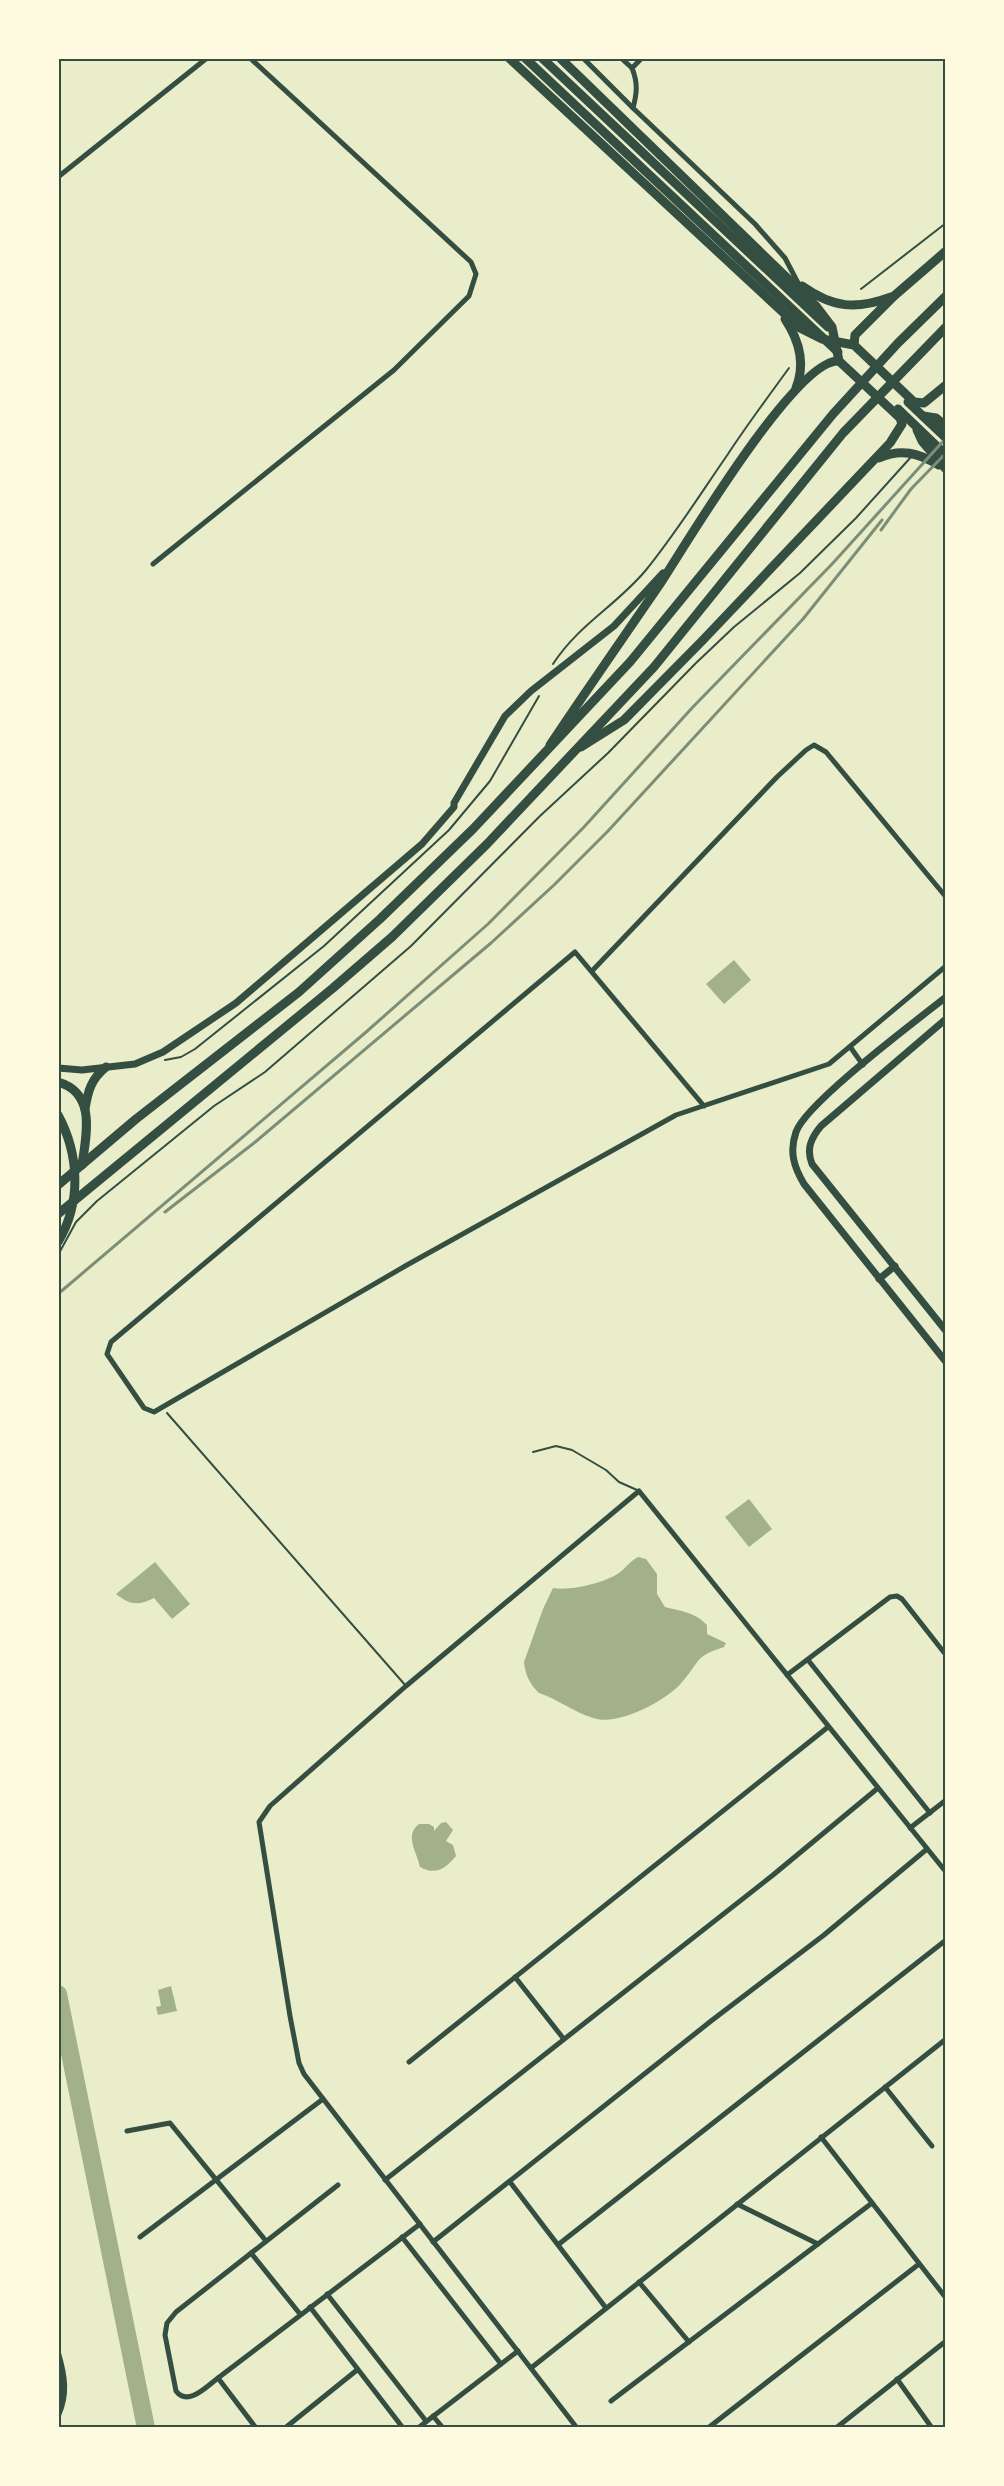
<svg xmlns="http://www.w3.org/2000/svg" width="1004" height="2486" font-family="'Roboto Condensed',sans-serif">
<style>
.water{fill:#a3b18a}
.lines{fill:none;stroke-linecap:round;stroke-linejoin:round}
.river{stroke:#a3b18a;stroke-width:18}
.service{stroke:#344e41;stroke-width:2}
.minor{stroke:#344e41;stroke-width:5}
.tertiary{stroke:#344e41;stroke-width:7}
.trunk{stroke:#344e41;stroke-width:9}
.motorway{stroke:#344e41;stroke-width:9}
.rail{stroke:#7c8e77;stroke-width:3}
.neatline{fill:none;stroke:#344e41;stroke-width:2}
</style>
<rect width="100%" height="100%" fill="#e9edc9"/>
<g class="water">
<path d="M734,960L751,980L724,1004L706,984Z"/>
<path d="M749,1499L772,1529L749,1547L725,1517Z"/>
<path d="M638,1557L646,1559L657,1574V1594L665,1607C681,1611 695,1612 707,1625V1634L726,1643L724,1647C695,1656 701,1660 683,1681C668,1700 618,1727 593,1718C574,1712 557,1699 539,1693C530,1685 525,1674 524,1662L543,1609L553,1588C571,1591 604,1583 619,1573C626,1568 630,1561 638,1557Z"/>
<path d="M155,1562L190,1604L172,1619L154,1598C138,1606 130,1605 116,1594Z"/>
<path d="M446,1822L453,1830L446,1841L453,1845L456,1856C446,1868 436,1876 420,1867C417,1852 404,1835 419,1824H429L434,1827V1831L441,1823Z"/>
<path d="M171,1986L177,2011L158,2015L156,2007L161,2006L158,1990Z"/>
</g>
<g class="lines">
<path class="river" d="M58,1994L146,2428"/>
<g class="service">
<path d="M861,289L946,223"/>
<path d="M553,664C580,623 616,606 646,570C676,533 701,493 728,454C747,425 768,397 789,368"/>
<path d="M165,1060L181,1057L195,1049L324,946L449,830L490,781L539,696"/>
<path d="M58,1255L76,1222L97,1201L214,1106L265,1072L411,946L540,816L608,753L696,663L734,627L800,573L856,518L911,457"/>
<path d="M167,1413L406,1686"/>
<path d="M533,1452L556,1446L572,1450L606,1470L619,1482L637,1490"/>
</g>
<g class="minor">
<path d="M583,58L633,108"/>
<path d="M621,58L632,68L642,58"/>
<path d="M632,68C638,83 637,93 633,108L755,224L785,258L798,283"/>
<path d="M58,177L207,58"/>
<path d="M153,564L394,370L469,296L476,274L471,262L250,58"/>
<path d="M592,971L777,777L806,750L814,745L826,752L946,897"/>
<path d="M851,1048L863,1065"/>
<path d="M704,1106L575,952L111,1342L107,1354L144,1408L154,1412L407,1265L676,1115L829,1064L946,966"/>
<path d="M808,1660L930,1813"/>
<path d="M787,1675L890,1597L897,1596L902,1599L946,1655"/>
<path d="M910,1828L946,1800"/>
<path d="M515,1977L563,2038"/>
<path d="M409,2062L828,1727"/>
<path d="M885,2087L932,2146"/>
<path d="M127,2131L170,2123L266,2241"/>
<path d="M821,2137L946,2298"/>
<path d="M385,2180L773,1875L878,1788"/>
<path d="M510,2182L606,2308"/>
<path d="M338,2185L176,2312L167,2323L165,2335L176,2391C188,2407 207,2386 218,2378L420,2224"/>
<path d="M737,2204L818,2244"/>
<path d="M140,2237L323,2099"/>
<path d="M402,2237L501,2364"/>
<path d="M433,2242L711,2021L824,1935L927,1849"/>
<path d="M559,2244L946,1940"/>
<path d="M251,2253L300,2314"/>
<path d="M639,2282L689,2342"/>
<path d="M327,2294L426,2421"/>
<path d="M310,2307L403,2428"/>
<path d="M531,2368L946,2039"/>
<path d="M218,2378L256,2428"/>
<path d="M897,2379L932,2428"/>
<path d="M611,2401L872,2203"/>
<path d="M433,2416L443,2428"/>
<path d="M285,2428L357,2370"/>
<path d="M418,2428L518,2351"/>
<path d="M577,2428L304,2074L299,2063L290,2016L259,1822L270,1806L406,1686L639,1491L946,1872"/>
<path d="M708,2428L919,2264"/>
<path d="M836,2428L946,2341"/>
</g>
<g class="tertiary">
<path d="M946,997C916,1021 806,1103 796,1132C789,1152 794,1167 804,1184L946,1362"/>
<path d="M946,1019L821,1126C811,1138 806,1149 812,1164L946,1331"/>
<path d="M58,1068L82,1070L135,1064L163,1052L236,1003L422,844L454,807V803L505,716L531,691L614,626L663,573"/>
<path d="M879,1279L895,1266"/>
<path d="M58,2355C64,2376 67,2394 58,2414"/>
</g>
<g class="trunk">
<path d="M58,1082C97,1093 86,1136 82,1165"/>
<path d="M85,1109C88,1091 91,1079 106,1067"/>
<path d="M58,1115C79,1154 82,1202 58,1242"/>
<path d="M58,1185L136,1119L299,992L380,919L473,829L630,662L833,414L898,343L946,296"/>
<path d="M58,1214L333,988L392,937L487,844L654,667L843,433L946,327"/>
</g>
<g class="motorway">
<path d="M509,58L800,328L822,339L854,345L914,402L924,403L946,385"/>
<path d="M525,58L838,352"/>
<path d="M542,58L828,327"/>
<path d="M560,58L816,306L832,327L839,361L900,418L902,424L890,443L702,641L624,720L581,747"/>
<path d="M802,286C833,308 856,310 891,297"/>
<path d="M785,319C799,340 806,363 796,388"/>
<path d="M854,345L855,335L894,296L946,251"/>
<path d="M908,402L946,438"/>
<path d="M898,409L946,455"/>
<path d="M923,416L936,418L946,426"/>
<path d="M917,430L922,441L946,469"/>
<path d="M879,458C901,448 918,453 939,465"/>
<path d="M550,745C586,691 623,638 660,584C685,546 796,358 839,361"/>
</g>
<g class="rail">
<path d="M881,530L911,489L946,453"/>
<path d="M165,1212L254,1143L491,943L554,885L608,831L803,619L882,520"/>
<path d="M58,1294L365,1033L488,924L584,827L692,708L833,563L946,438"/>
</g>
</g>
<rect width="1004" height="2486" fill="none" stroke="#fefae0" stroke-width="120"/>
<rect x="60" y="60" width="884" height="2366" class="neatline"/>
</svg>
